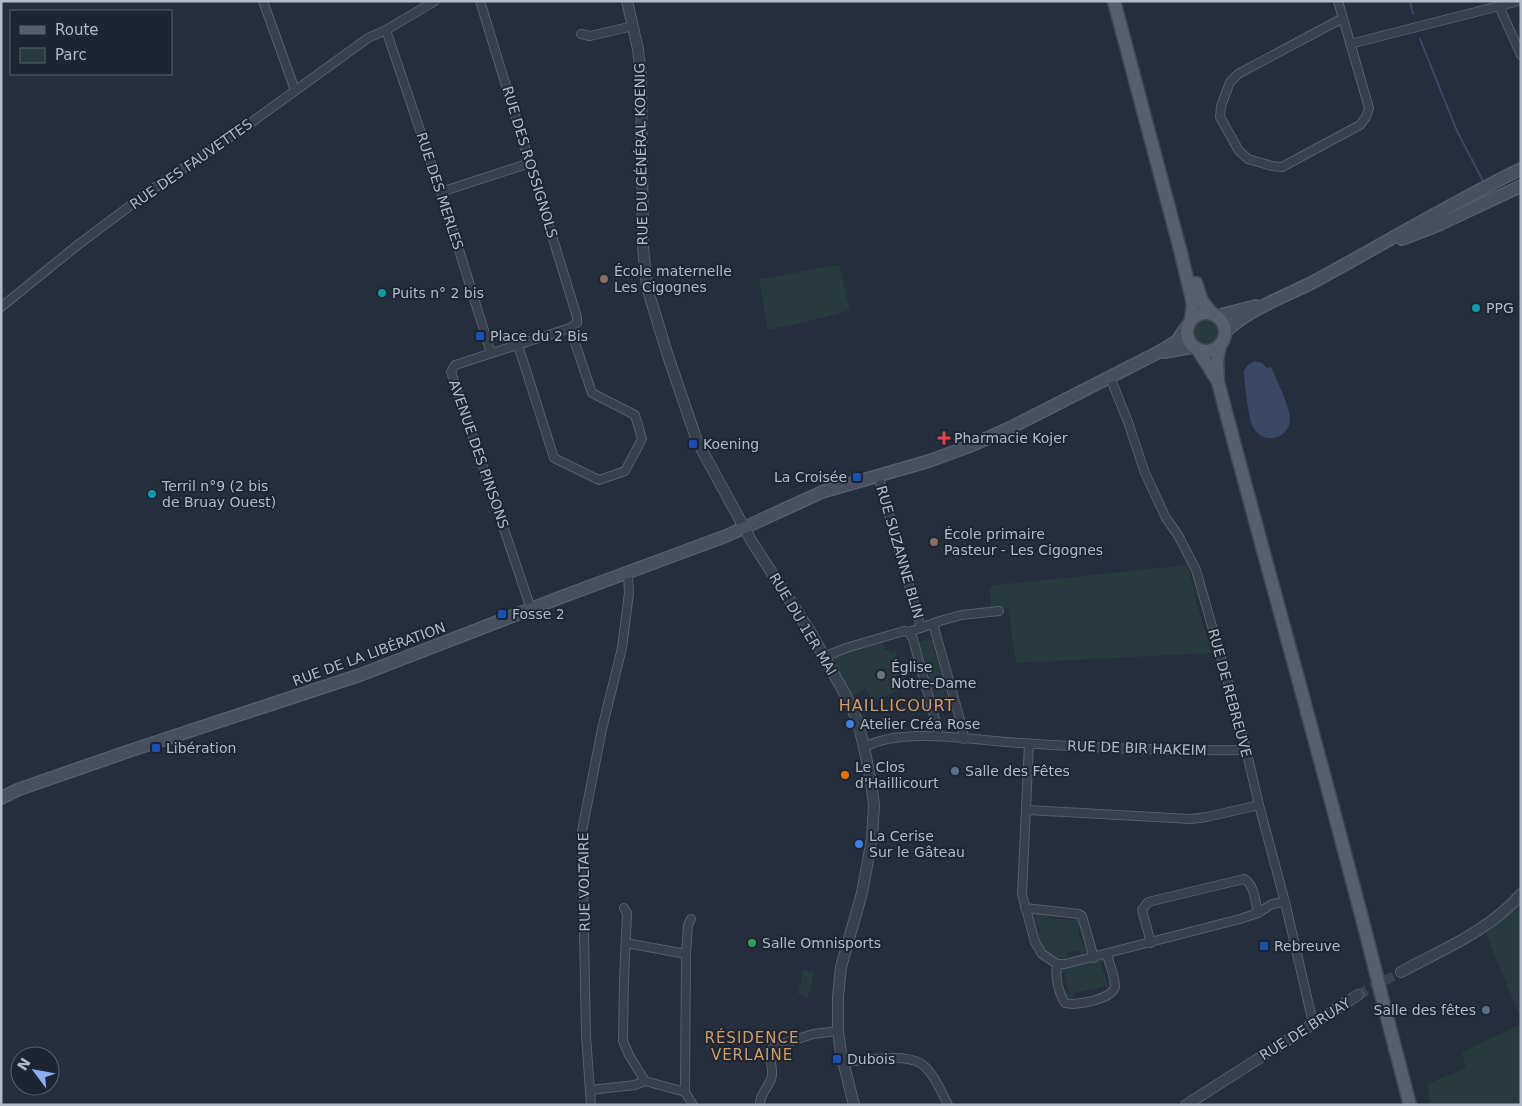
<svg xmlns="http://www.w3.org/2000/svg" width="1522" height="1106" font-family="'DejaVu Sans',sans-serif">
<style>
.green{fill:#273a3e}
.water{fill:#394864}
.lines{fill:none;stroke-linecap:round;stroke-linejoin:round}
.stream{stroke:#394864;stroke-width:2}
.tertiary-tunnel{stroke:#3a4352;stroke-width:10;stroke-dasharray:10 5;stroke-linecap:butt}
.minor-casing{stroke:#575e6b;stroke-width:10}
.tertiary-casing{stroke:#575e6b;stroke-width:12}
.secondary-casing{stroke:#575e6b;stroke-width:14}
.primary-casing{stroke:#424956;stroke-width:15}
.minor{stroke:#39404d;stroke-width:8}
.tertiary{stroke:#39404d;stroke-width:10}
.secondary{stroke:#474f60;stroke-width:11}
.primary{stroke:#575f6d;stroke-width:12}
.primary-bridge-casing{stroke:#424956;stroke-width:15;stroke-linecap:butt}
.primary-bridge{stroke:#575f6d;stroke-width:12}
.education-dot{fill:#8d6e63;stroke:#1e2532;stroke-width:2}
.culture-dot{fill:#0f9aa8;stroke:#1e2532;stroke-width:2}
.transit-dot{fill:#1a4fb4;stroke:#1e2532;stroke-width:2}
.health-dot{fill:#e0444e;stroke:#1e2532;stroke-width:2}
.worship-dot{fill:#6b7280;stroke:#1e2532;stroke-width:2}
.shop-dot{fill:#3f7fe0;stroke:#1e2532;stroke-width:2}
.service-dot{fill:#5c6f8a;stroke:#1e2532;stroke-width:2}
.food-dot{fill:#e8710a;stroke:#1e2532;stroke-width:2}
.leisure-dot{fill:#2e9e5b;stroke:#1e2532;stroke-width:2}
.labels{text-anchor:middle;dominant-baseline:central;stroke-width:4;stroke-linejoin:round;paint-order:stroke}
.street-label{font-size:14px;fill:#b4bbc8;stroke:#1e2532}
.poi-label{font-size:14px;fill:#b4bbc8;stroke:#1e2532;text-anchor:start}
.neighbourhood-label{font-size:15px;letter-spacing:1px;fill:#d29c66;stroke:#1e2532}
.quarter-label{font-size:16px;letter-spacing:1px;fill:#d29c66;stroke:#1e2532}
</style>
<rect width="100%" height="100%" fill="#252e3d"/>
<g class="green">
<path d="M839,265L850,310L822,318L768,330L759,279Z"/>
<circle cx="1205" cy="332" r="13"/>
<path d="M1187,565L1196,594L1194,595L1212,653L1016,663L1008,608H991L990,587L997,585Z"/>
<path d="M929,639L933,642V646L948,697L936,700L922,650L917,646L919,642Z"/>
<path d="M882,641L885,650H889L890,653L896,651L906,688L873,700L866,688L852,696L831,656Z"/>
<path d="M1520,901L1521,903V1020L1486,933L1505,917Z"/>
<path d="M1039,912H1043L1049,918L1074,920L1073,915L1077,917L1082,923L1078,930L1083,946L1086,943V952L1080,956L1079,950L1067,953L1068,959C1047,959 1043,951 1034,934L1040,932L1037,922L1032,923L1033,918Z"/>
<path d="M1098,959L1106,961L1101,963L1107,983L1111,982L1107,990L1105,986L1073,994V999L1067,997L1065,994L1069,992L1064,973H1059L1062,967L1065,969L1097,961Z"/>
<path d="M803,970L814,972L808,997L798,994Z"/>
<path d="M1521,1024V1105H1431L1427,1084L1466,1068L1462,1052Z"/>
</g>
<path class="water" d="M1255,361L1262,363L1267,368L1271,367C1277,382 1288,401 1290,418C1291,439 1262,446 1253,427C1248,418 1244,380 1244,370L1249,364Z"/>
<g class="lines">
<g class="stream">
<path d="M1410,1L1413,14"/>
<path d="M1420,39L1457,131L1483,181"/>
</g>
<path class="tertiary-tunnel" d="M1358,995L1401,972"/>
<defs>
<g id="minor">
<path d="M263,1L295,90"/>
<path d="M480,1L577,317V323L570,328L455,365L451,372L531,609"/>
<path d="M1338,1L1369,108L1366,117L1360,125L1282,167L1272,166L1248,159L1239,151L1220,117L1221,106L1230,82L1238,74L1343,18"/>
<path d="M1499,6L1521,55"/>
<path d="M386,30L441,192L491,353"/>
<path d="M581,34L590,36L633,26"/>
<path d="M1350,44L1519,1"/>
<path d="M441,192L530,163"/>
<path d="M1,307L79,244L151,190L245,127L368,38L386,30L435,1"/>
<path d="M518,345L554,458L599,480L625,471L642,439L635,415L592,393L570,328"/>
<path d="M1110,377L1128,422L1145,473L1166,518L1178,535L1196,570L1241,728L1259,805L1285,902L1313,1023"/>
<path d="M878,475L921,628"/>
<path d="M933,624L963,730V739"/>
<path d="M909,632L913,639L938,730V735"/>
<path d="M824,657L846,648L904,631L909,632L940,621L961,615L999,611"/>
<path d="M1029,744L1022,894L1035,942L1042,954L1057,964H1065L1240,919L1258,913L1272,904L1285,902"/>
<path d="M864,747C906,726 976,741 1022,743C1097,748 1171,751 1246,750"/>
<path d="M1027,810L1191,819L1207,817L1259,805"/>
<path d="M624,908L627,913L624,980L623,1041L629,1055L645,1081"/>
<path d="M1025,908L1079,914L1082,916L1094,958"/>
<path d="M626,943L686,954"/>
<path d="M1151,943L1142,910L1148,902L1244,879C1255,885 1255,902 1258,913"/>
<path d="M1057,964C1055,977 1058,992 1065,1003C1076,1006 1114,999 1115,986C1115,976 1109,964 1107,954"/>
<path d="M842,1062C862,1061 902,1053 920,1063C933,1071 941,1091 948,1105"/>
<path d="M590,1090L635,1085L645,1081L685,1092L693,1105"/>
<path d="M685,1092L686,954L688,925L691,919"/>
<path d="M591,1105L586,1035L582,831L602,729L622,648L629,593L628,574"/>
<path d="M760,1105C759,1093 771,1086 772,1075C773,1063 767,1060 773,1047L813,1034L838,1031"/>
</g>
<g id="tertiary">
<path d="M627,1L638,49L641,78L643,247L647,287L667,353L697,441L752,542L811,633L850,703L858,723L864,747L871,782L874,805L872,839L862,893L841,967L838,997V1031L841,1053L854,1105"/>
<path d="M1401,972C1443,949 1489,931 1521,894"/>
<path d="M1186,1105L1358,995"/>
</g>
<g id="secondary">
<path d="M1402,239L1436,226L1521,186"/>
<path d="M1217,316L1256,306"/>
<path d="M1225,332C1250,308 1287,296 1317,280C1385,243 1451,203 1521,169"/>
<path d="M1164,352L1193,347"/>
<path d="M1,798L17,790L129,751L360,675L564,596L726,536L822,492L929,461L970,446L1010,428L1159,352L1177,341L1187,326"/>
</g>
<g id="primary">
<path d="M1114,1L1181,253L1193,304L1191,319"/>
<path d="M1196,283L1202,301L1212,313"/>
<circle cx="1206" cy="332" r="19"/>
<path d="M1220,345L1217,361L1218,382C1270,580 1326,775 1376,973"/>
<path d="M1198,350L1217,380"/>
<path d="M1381,994L1410,1105"/>
</g>
</defs>
<use href="#minor" class="minor-casing"/>
<use href="#tertiary" class="tertiary-casing"/>
<use href="#secondary" class="secondary-casing"/>
<use href="#primary" class="primary-casing"/>
<use href="#minor" class="minor"/>
<use href="#tertiary" class="tertiary"/>
<use href="#secondary" class="secondary"/>
<use href="#primary" class="primary"/>
<defs>
<path id="primary-bridge" d="M1376,973L1381,994"/>
</defs>
<use href="#primary-bridge" class="primary-bridge-casing"/>
<use href="#primary-bridge" class="primary-bridge"/>
</g>
<g class="education-dot">
<circle cx="604" cy="279" r="5"/>
<circle cx="934" cy="542" r="5"/>
</g>
<g class="culture-dot">
<circle cx="382" cy="293" r="5"/>
<circle cx="1476" cy="308" r="5"/>
<circle cx="152" cy="494" r="5"/>
</g>
<g class="transit-dot">
<rect x="475" y="331" width="10" height="10" rx="2.5"/>
<rect x="688" y="439" width="10" height="10" rx="2.5"/>
<rect x="852" y="472" width="10" height="10" rx="2.5"/>
<rect x="497" y="609" width="10" height="10" rx="2.5"/>
<rect x="151" y="743" width="10" height="10" rx="2.5"/>
<rect x="1259" y="941" width="10" height="10" rx="2.5"/>
<rect x="832" y="1054" width="10" height="10" rx="2.5"/>
</g>
<path class="health-dot" d="M941.5 430.5h5v5h5v5h-5v5h-5v-5h-5v-5h5z"/>
<circle class="worship-dot" cx="881" cy="675" r="5"/>
<g class="shop-dot">
<circle cx="850" cy="724" r="5"/>
<circle cx="859" cy="844" r="5"/>
</g>
<g class="service-dot">
<circle cx="955" cy="771" r="5"/>
<circle cx="1486" cy="1010" r="5"/>
</g>
<circle class="food-dot" cx="845" cy="775" r="5"/>
<circle class="leisure-dot" cx="752" cy="943" r="5"/>
<g class="labels">
<g class="street-label">
<text transform="translate(641 154) rotate(-91)">RUE DU GÉNÉRAL KOENIG</text>
<text transform="translate(530 162) rotate(73)">RUE DES ROSSIGNOLS</text>
<text transform="translate(191 164) rotate(-35)">RUE DES FAUVETTES</text>
<text transform="translate(440 191) rotate(72)">RUE DES MERLES</text>
<text transform="translate(479 454) rotate(71)">AVENUE DES PINSONS</text>
<text transform="translate(900 552) rotate(74)">RUE SUZANNE BLIN</text>
<text transform="translate(803 624) rotate(59)">RUE DU 1ER MAI</text>
<text transform="translate(369 654) rotate(-20)">RUE DE LA LIBÉRATION</text>
<text transform="translate(1230 693) rotate(75)">RUE DE REBREUVE</text>
<text transform="translate(1137 748) rotate(2)">RUE DE BIR HAKEIM</text>
<text transform="translate(584 882) rotate(-91)">RUE VOLTAIRE</text>
<text transform="translate(1305 1029) rotate(-32)">RUE DE BRUAY</text>
</g>
<g class="poi-label">
<text x="614" y="271">École maternelle<tspan x="614" dy="16">Les Cigognes</tspan></text>
<text x="392" y="293">Puits n° 2 bis</text>
<text x="1486" y="308">PPG</text>
<text x="490" y="336">Place du 2 Bis</text>
<text x="954" y="438">Pharmacie Kojer</text>
<text x="703" y="444">Koening</text>
<text x="847" y="477" text-anchor="end">La Croisée</text>
<text x="162" y="486">Terril n°9 (2 bis<tspan x="162" dy="16">de Bruay Ouest)</tspan></text>
<text x="944" y="534">École primaire<tspan x="944" dy="16">Pasteur - Les Cigognes</tspan></text>
<text x="512" y="614">Fosse 2</text>
<text x="891" y="667">Église<tspan x="891" dy="16">Notre-Dame</tspan></text>
<text x="860" y="724">Atelier Créa Rose</text>
<text x="166" y="748">Libération</text>
<text x="855" y="767">Le Clos<tspan x="855" dy="16">d'Haillicourt</tspan></text>
<text x="965" y="771">Salle des Fêtes</text>
<text x="869" y="836">La Cerise<tspan x="869" dy="16">Sur le Gâteau</tspan></text>
<text x="762" y="943">Salle Omnisports</text>
<text x="1274" y="946">Rebreuve</text>
<text x="1476" y="1010" text-anchor="end">Salle des fêtes</text>
<text x="847" y="1059">Dubois</text>
</g>
<g class="neighbourhood-label">
<text x="752" y="1038">RÉSIDENCE<tspan x="752" dy="17">VERLAINE</tspan></text>
</g>
<g class="quarter-label">
<text x="897" y="705">HAILLICOURT</text>
</g>
</g>
<rect width="1522" height="1106" fill="none" stroke="#b4bbc8" stroke-width="5"/>
<rect x="10" y="10" width="162" height="65" fill="#1e2532" stroke="#5a616e"/>
<rect x="20" y="26" width="25" height="8" fill="#575f6d" stroke="#5a616e"/>
<text x="55" y="35" font-size="15" fill="#b4bbc8">Route</text>
<rect x="20" y="48" width="25" height="15" fill="#273a3e" stroke="#5a616e"/>
<text x="55" y="60" font-size="15" fill="#b4bbc8">Parc</text>
<g transform="translate(35 1071) rotate(302)"><circle r="24" fill="#1e2532" stroke="#5a616e"/>
<path d="M0-4L9 19L0 12L-9 19Z" fill="#8daef5"/>
<text y="-8" font-size="14" font-weight="bold" text-anchor="middle" fill="#b4bbc8">N</text>
</g>
</svg>
